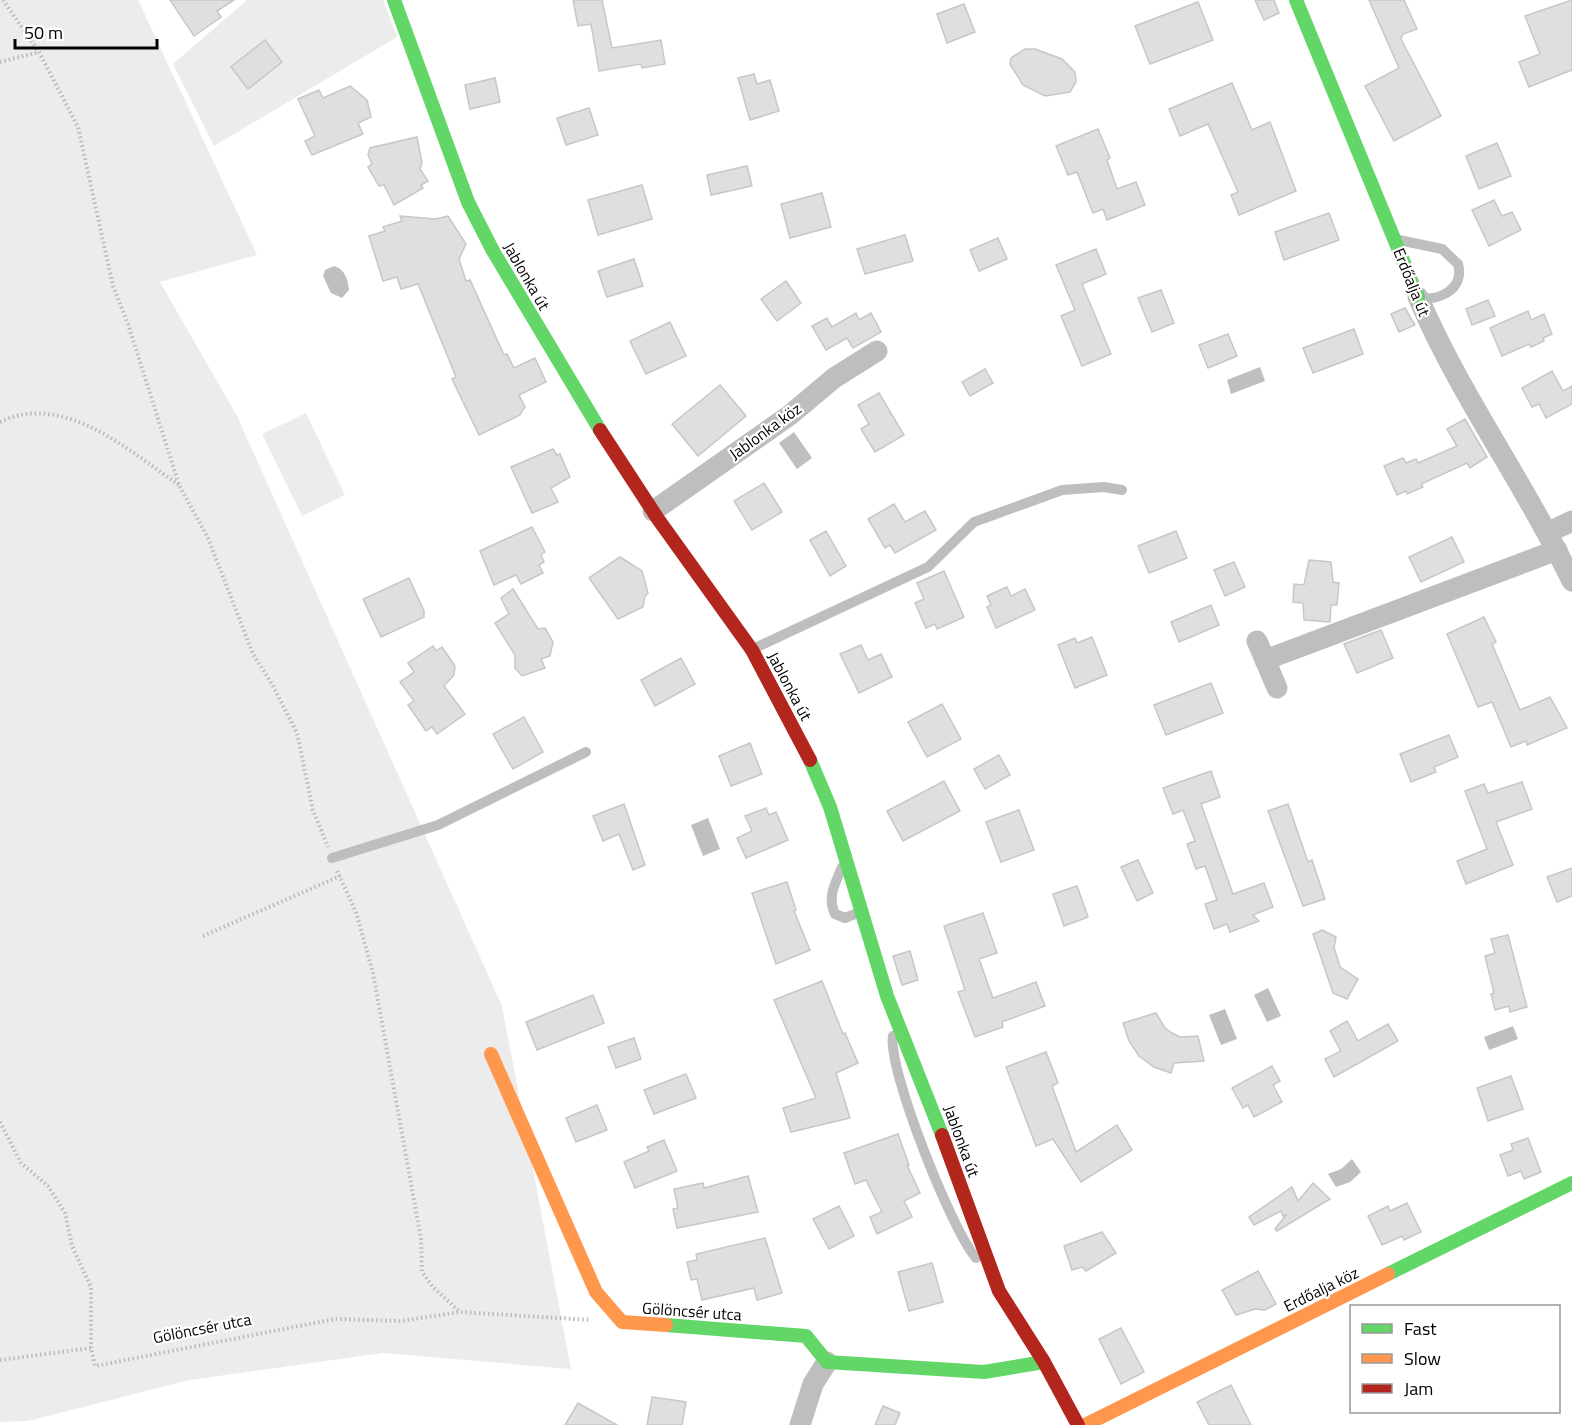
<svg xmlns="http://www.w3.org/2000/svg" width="1572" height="1425" font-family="'Titillium Web',sans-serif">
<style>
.green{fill:#ececec}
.water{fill:#bfbfbf}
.building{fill:#dfdfdf;stroke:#c7c7c7;stroke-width:1.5}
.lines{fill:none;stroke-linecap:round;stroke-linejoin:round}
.path{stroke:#b9b9b9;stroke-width:4;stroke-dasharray:1.5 3;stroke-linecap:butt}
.lane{stroke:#bebebe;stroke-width:10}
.street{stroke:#bebebe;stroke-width:21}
.fast{stroke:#63d668;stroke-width:14}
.slow{stroke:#ff974d;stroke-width:14}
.jam{stroke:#b3261e;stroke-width:14}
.labels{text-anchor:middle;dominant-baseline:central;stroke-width:4.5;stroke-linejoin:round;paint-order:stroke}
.street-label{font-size:16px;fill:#000;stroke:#fff}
</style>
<rect width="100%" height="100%" fill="#fff"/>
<g class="green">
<path d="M0,0H138L257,255L160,282L237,416L502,1006L571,1369L383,1353L190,1380L28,1421L0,1422Z"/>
<path d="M247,0H383L397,37L214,146L173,64Z"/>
<path d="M306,413L345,495L302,516L262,434Z"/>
</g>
<g class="water">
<path d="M334,266C345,269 348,280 349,290L342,298L331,293L323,276L325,270Z"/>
<path d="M1260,367L1265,381L1231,394L1227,380Z"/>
<path d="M794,432L812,458L797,469L779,443Z"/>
<path d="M708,818L720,849L703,856L691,825Z"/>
<path d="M1268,988L1281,1016L1267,1022L1254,995Z"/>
<path d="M1225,1009L1237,1039L1221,1045L1209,1015Z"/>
<path d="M1513,1026L1518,1039L1489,1050L1484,1037Z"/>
<path d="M1352,1159L1361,1172L1350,1182L1336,1187L1328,1174L1341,1169Z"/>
</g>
<g class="building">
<path d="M170,0H234L217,11L221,17L194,36Z"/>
<path d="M573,0H602L612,48L661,40L665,64L642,68L641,64L599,71L591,24L578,26Z"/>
<path d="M1255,0H1274L1279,13L1264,20Z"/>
<path d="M1369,0H1404L1417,29L1403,34L1401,39L1441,116L1394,141L1365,86L1399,68Z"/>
<path d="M1572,0V70L1529,87L1519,62L1540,54L1525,16Z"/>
<path d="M1198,2L1213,40L1150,64L1135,26Z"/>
<path d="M964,4L975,32L947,43L937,14Z"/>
<path d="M265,40L282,62L248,89L231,67Z"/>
<path d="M1025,49H1035L1062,59L1075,72L1076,82L1070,92L1045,96L1023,85L1010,64L1011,58Z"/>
<path d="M754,74L757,84L770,80L779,111L750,120L738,78Z"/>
<path d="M495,78L500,102L470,109L465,85Z"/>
<path d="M1232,83L1252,130L1270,122L1296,191L1239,215L1231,195L1238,192L1208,124L1180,136L1169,109Z"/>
<path d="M350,86L367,100L371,117L358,123L363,134L312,155L305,141L315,136L298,99L319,90L323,98Z"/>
<path d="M589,108L598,135L566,145L557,118Z"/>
<path d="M1098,129L1110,158L1107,160L1117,189L1136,182L1145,205L1107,220L1103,209L1093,213L1077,172L1068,175L1056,146Z"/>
<path d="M417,137L422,163L420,169L428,181L421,185L423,188L394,205L384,185L379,186L368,167L372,164L368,155L370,148Z"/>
<path d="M1497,143L1511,176L1479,189L1466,156Z"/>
<path d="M747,166L752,186L711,195L707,175Z"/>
<path d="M642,185L652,219L598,235L588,200Z"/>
<path d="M822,193L831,227L790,238L781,204Z"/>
<path d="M1494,200L1502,216L1512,212L1521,230L1489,246L1472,210Z"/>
<path d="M1329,213L1339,240L1284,260L1275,232Z"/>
<path d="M400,216L435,219L448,216L466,244L459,259L466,281L470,280L504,355L507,354L514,368L535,358L546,382L519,395L525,407L520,415L479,435L452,379L456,377L418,284L401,289L397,277L383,281L369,236L385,231L383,227L402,221Z"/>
<path d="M905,235L913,261L865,274L857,249Z"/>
<path d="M998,238L1007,259L979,271L970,250Z"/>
<path d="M1096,249L1106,274L1082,284L1111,354L1082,366L1061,316L1075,310L1056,265Z"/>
<path d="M634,259L643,286L607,297L598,271Z"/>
<path d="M786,281L801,303L777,321L761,299Z"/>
<path d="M1161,290L1174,323L1152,332L1138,298Z"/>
<path d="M1488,300L1495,316L1472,325L1466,309Z"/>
<path d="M1405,308L1415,325L1399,332L1391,314Z"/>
<path d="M1528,311L1531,320L1544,314L1552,334L1543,338L1544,341L1531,347L1529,344L1502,356L1490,328Z"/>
<path d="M856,313L859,320L871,313L881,332L853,348L847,338L826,350L812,326L827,318L832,327Z"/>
<path d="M670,322L686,356L646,374L630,341Z"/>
<path d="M1354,329L1363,354L1313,373L1303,348Z"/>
<path d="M1228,334L1237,356L1208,368L1199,345Z"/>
<path d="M985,369L993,383L970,396L962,382Z"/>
<path d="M1552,371L1563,391L1572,386V404L1546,418L1539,404L1532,407L1522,388Z"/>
<path d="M720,385L746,416L698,456L672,424Z"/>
<path d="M879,393L904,435L875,452L861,429L869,424L858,405Z"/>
<path d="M1465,419L1487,457L1470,468L1467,463L1421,484L1423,487L1407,494L1406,491L1397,495L1384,466L1403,458L1406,463L1416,459L1418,463L1457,446L1447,429Z"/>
<path d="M553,449L557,455L560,454L570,477L551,488L558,502L532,513L511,467Z"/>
<path d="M764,483L782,512L752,530L734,501Z"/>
<path d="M894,504L905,522L925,511L936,530L895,553L890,545L885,548L868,519Z"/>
<path d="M532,527L545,552L541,555L544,562L539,565L543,573L521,584L516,575L494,585L480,551Z"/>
<path d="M826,531L846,566L830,576L810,540Z"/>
<path d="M1176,531L1187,558L1149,573L1138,546Z"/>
<path d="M1452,537L1464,562L1421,582L1409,557Z"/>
<path d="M620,557L642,571L648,593L645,596L643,607L618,619L589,578Z"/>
<path d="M1309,560L1331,562L1333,582L1339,583L1337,605H1331L1330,622L1304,620L1303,603L1293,602L1294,584L1304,585Z"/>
<path d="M1234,562L1245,587L1225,596L1214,570Z"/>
<path d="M944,571L964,617L937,629L935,624L926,628L915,603L924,599L917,583Z"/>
<path d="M409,578L424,611V617L381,637L363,599Z"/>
<path d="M1007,587L1011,596L1025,589L1035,610L996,628L987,607L991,605L987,596Z"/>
<path d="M513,589L538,629L545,628L553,642L550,656L541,659L545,668L522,676L515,668V655L495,623L509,614L501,598Z"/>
<path d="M1211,605L1219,625L1179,642L1171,622Z"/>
<path d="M1484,617L1496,642L1492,644L1520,710L1550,697L1567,728L1527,745L1526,741L1511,747L1492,702L1478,707L1447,634Z"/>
<path d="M1381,630L1393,658L1357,673L1344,644Z"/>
<path d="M1092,637L1107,675L1075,688L1058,645L1075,638L1077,643Z"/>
<path d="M861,645L868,660L881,654L892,677L859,693L840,654Z"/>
<path d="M433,646L436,651L442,647L455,666L454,675L444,686L465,714L437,734L432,727L426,731L408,705L414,701L400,682L414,672L408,663Z"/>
<path d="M681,658L695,684L655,706L641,680Z"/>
<path d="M1211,683L1223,713L1166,735L1154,705Z"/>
<path d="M942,704L961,739L927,757L908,722Z"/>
<path d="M524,717L543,752L513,769L493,734Z"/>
<path d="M1449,735L1458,757L1434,767L1436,772L1411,782L1400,754Z"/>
<path d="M750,743L762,774L731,786L719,756Z"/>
<path d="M999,755L1010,775L985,789L974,769Z"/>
<path d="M1211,771L1220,797L1201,804L1233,894L1264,883L1273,907L1253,915L1259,921L1230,932L1227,924L1214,929L1205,904L1217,900L1205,866L1196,869L1187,844L1195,841L1183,810L1173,814L1163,788Z"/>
<path d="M944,781L960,811L903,841L887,811Z"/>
<path d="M1522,782L1532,809L1496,822L1513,865L1466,884L1457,861L1487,849L1465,791L1484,784L1488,793Z"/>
<path d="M624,804L645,865L633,870L619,834L603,841L593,816Z"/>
<path d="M1288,804L1308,862L1312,860L1325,899L1303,906L1268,811Z"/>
<path d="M766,808L769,815L776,812L788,840L746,858L737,838L752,831L745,816Z"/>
<path d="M1019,810L1034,850L1001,862L986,822Z"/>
<path d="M1138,860L1153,893L1137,901L1121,867Z"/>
<path d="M1572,868V896L1557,902L1547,877Z"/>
<path d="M787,882L796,910L794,911L810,950L776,964L752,893Z"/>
<path d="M1077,886L1088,917L1064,926L1053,894Z"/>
<path d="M983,913L997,953L979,959L993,998L1036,982L1045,1006L1002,1022L1003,1027L975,1037L958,992L965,990L944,926Z"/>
<path d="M1322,930L1336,937L1334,947L1340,967L1358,979L1347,999L1333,993L1313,934Z"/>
<path d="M1508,935L1527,1007L1510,1012L1509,1006L1495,1010L1491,994L1494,993L1485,956L1495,953L1491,939Z"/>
<path d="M910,951L918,980L902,985L893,956Z"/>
<path d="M822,981L843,1034L845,1033L858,1063L836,1073L850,1118L791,1132L783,1108L816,1098L774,1000Z"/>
<path d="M593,995L604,1023L537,1050L526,1022Z"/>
<path d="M1156,1013L1165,1028L1172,1033L1180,1037L1198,1036L1204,1061L1174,1063L1171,1073L1154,1067L1139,1056L1129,1041L1123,1023Z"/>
<path d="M1347,1021L1358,1041L1388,1024L1398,1041L1334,1077L1325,1059L1341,1051L1330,1031Z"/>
<path d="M634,1038L641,1059L616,1068L608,1047Z"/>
<path d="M1046,1052L1058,1083L1052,1086L1076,1152L1117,1125L1132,1150L1081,1182L1053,1139L1036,1146L1006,1067Z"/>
<path d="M1272,1066L1280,1081L1273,1085L1282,1102L1254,1117L1248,1105L1243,1108L1232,1088Z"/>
<path d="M686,1074L696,1098L654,1114L644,1090Z"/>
<path d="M1511,1076L1523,1109L1488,1121L1477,1088Z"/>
<path d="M597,1105L607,1130L576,1142L566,1118Z"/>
<path d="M898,1134L909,1165H907L920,1193L904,1201L912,1217L877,1234L870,1217L882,1212L866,1180L855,1184L844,1153Z"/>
<path d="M1528,1138L1541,1172L1524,1179L1521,1171L1508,1176L1500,1155L1513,1150L1511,1144Z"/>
<path d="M664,1140L677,1171L635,1188L624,1162L649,1151L647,1147Z"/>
<path d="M748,1176L758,1212L677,1228L673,1209L678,1208L674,1189L703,1183L704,1188Z"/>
<path d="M1313,1183L1330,1199L1277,1231L1275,1229L1287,1214L1283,1216L1281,1211L1254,1225L1249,1217L1292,1187L1298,1201Z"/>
<path d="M1407,1203L1421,1232L1404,1240L1402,1236L1382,1245L1368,1216L1388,1206L1390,1211Z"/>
<path d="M839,1206L854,1236L829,1249L813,1219Z"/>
<path d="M1102,1232L1116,1253L1086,1271L1082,1267L1072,1270L1064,1246Z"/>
<path d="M765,1238L782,1293L757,1300L754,1288L702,1300L697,1279L691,1280L687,1262L697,1260L696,1254Z"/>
<path d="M932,1263L943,1302L909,1311L898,1272Z"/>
<path d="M1258,1271L1276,1304L1265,1310L1255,1309L1236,1315L1222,1290Z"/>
<path d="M1121,1328L1144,1372L1121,1384L1099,1339Z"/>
<path d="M1231,1385L1251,1425H1209L1197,1402Z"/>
<path d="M652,1397L686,1402L682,1425H647Z"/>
<path d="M578,1403L617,1425H565Z"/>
<path d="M883,1406L900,1413L895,1425H875Z"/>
</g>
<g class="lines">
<g class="path">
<path d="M3,0L39,52L78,127L113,286L128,324L179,485L208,538L253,654L272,684L297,733L313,810L328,847"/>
<path d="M0,62L39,52"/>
<path d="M0,422C64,391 129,451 179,485"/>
<path d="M337,871L356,912L373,973L421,1239L422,1272L433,1287L460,1312"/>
<path d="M203,936L340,876"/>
<path d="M0,1122L21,1163L48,1186L65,1213L72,1246L91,1287V1348"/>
<path d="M0,1360L91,1348L95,1366L335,1319L401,1321L460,1312L591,1320"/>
</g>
<g class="lane">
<path d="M1399,240L1442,249L1458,264C1465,289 1439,302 1418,297"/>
<path d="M755,648L928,567L974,522L1062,490L1104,487L1122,490"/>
<path d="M332,858L438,825L586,752"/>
<path d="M842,867C835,884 827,897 835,914L845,918L860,912"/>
<path d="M893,1036C887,1068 952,1231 976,1258"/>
</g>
<g class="street">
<path d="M1418,297C1461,397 1525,484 1572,581"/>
<path d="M653,511L790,415L834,378L877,351"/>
<path d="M1549,532L1572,521"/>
<path d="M1257,641L1277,688"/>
<path d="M1265,660L1557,550"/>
<path d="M800,1425L813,1384L827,1362"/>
</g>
<g class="fast">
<path d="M394,0L468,202L493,251L600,430"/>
<path d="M1296,0L1418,297"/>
<path d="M810,760L830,807L887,996L942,1135"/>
<path d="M1388,1274L1572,1183"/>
<path d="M666,1325L806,1336L827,1362L984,1372L1044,1362"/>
</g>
<g class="slow">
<path d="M491,1054L596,1292L622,1322L666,1325"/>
<path d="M1085,1425L1388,1274"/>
</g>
<g class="jam">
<path d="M600,430L658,519L752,650L810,760"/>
<path d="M942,1135L999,1291L1044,1362L1078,1425"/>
</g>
</g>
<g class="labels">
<g class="street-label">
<text transform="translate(527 276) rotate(60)">Jablonka út</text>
<text transform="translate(1412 282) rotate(68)">Erdőalja út</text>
<text transform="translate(765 431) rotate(-36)">Jablonka köz</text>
<text transform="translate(790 686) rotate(62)">Jablonka út</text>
<text transform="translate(962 1141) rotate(70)">Jablonka út</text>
<text transform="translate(1321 1289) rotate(-26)">Erdőalja köz</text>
<text transform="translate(692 1311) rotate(4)">Gölöncsér utca</text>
<text transform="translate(202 1328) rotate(-11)">Gölöncsér utca</text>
</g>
</g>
<rect x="1350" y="1305" width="210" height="108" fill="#ffffff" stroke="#999999" stroke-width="1.5"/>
<rect x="1362" y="1324" width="30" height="9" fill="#63d668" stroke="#999999" stroke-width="1.5"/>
<text x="1404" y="1335" font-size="18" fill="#000000">Fast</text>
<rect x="1362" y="1354" width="30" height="9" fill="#ff974d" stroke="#999999" stroke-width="1.5"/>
<text x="1404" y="1365" font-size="18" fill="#000000">Slow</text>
<rect x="1362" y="1384" width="30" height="9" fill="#b3261e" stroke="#999999" stroke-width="1.5"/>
<text x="1404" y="1395" font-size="18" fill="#000000">Jam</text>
<path d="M15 39v9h142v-9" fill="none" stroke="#000000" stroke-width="3"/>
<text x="24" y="39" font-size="18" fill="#000000" stroke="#ffffff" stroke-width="4.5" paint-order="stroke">50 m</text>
</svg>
